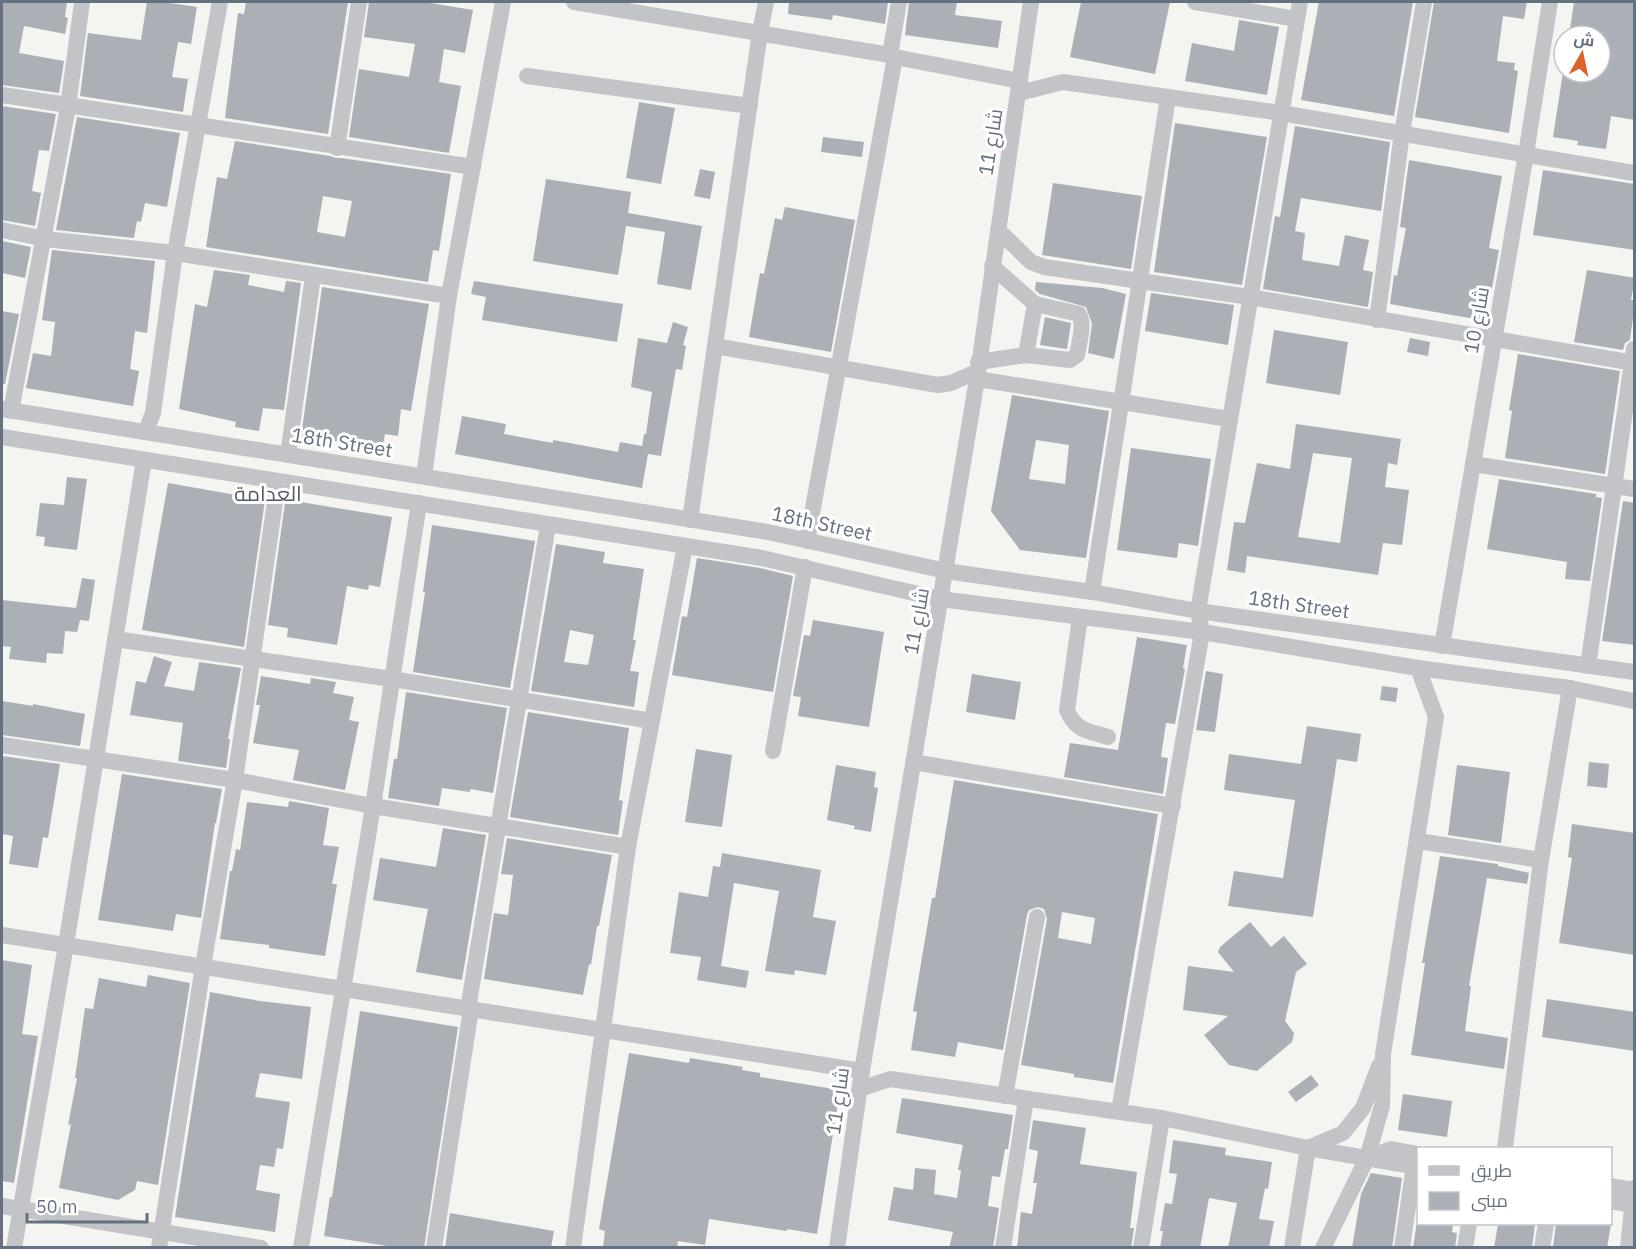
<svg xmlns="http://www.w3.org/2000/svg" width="1636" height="1249" font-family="'IBM Plex Sans',Cairo,sans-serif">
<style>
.building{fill:#aab0b6;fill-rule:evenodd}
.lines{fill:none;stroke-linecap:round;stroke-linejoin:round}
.minor{stroke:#c2c4c8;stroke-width:16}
.labels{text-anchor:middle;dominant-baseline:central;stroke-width:6;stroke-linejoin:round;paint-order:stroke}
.street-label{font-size:20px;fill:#647180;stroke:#fff}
.neighbourhood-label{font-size:21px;fill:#525b65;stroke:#fff}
</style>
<rect width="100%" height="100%" fill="#f4f4f0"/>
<g class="building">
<path d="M2,2H67L65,17L68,18L65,34L24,26L19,53L64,61L59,93L2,85Z"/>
<path d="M147,2H163L197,7L191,44L178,42L172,77L188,79L183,112L80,96L88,33L141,40Z"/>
<path d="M246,2H348L328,134L225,118L238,13L244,14Z"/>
<path d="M369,2H424L473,10L465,53L444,49L439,82L461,86L449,153L349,137L359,69L409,77L415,44L364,37Z"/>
<path d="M789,2H888L885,24L833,15L832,20L788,14Z"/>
<path d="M909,2H957L955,15L1002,21L998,48L905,35Z"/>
<path d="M1081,2H1170L1155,74L1070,57Z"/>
<path d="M1319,2H1413L1394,116L1301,100Z"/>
<path d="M1434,2H1527L1524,19L1503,16L1497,61L1515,63L1514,70L1518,71L1509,133L1415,117Z"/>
<path d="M1574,2H1635V120L1611,116L1606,149L1577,145L1578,141L1553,137L1563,72H1600V36H1569Z"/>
<path d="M1239,20L1279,27L1267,95L1185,81L1192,43L1234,51Z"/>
<path d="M639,102L675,108L661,184L626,178Z"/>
<path d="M2,106L56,114L49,151L39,150L32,191L41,193L35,226L2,220Z"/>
<path d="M77,117L180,133L167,207L145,203L141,222L137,221L134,238L56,230Z"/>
<path d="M1175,123L1267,137L1242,285L1154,272Z"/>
<path d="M1295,126L1390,142L1381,211L1301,198L1295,231L1305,233L1302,260L1339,266L1345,235L1369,240L1363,270L1373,272L1368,307L1263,289L1275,216L1280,217Z"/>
<path d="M823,137L864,142L862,157L821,152Z"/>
<path d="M235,141L330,156L336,158H341L451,174L439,251L433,250L428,282L206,247L217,177L227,179ZM323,196L352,201L345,237L317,232Z"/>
<path d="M1409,160L1502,176L1489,248L1499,250L1486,321L1390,304L1394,275L1397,276L1406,228L1400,227Z"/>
<path d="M700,169L715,172L710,199L694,196Z"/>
<path d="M1543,170L1635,184V250L1533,235Z"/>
<path d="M546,179L631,192L628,213L702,226L691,290L657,284L665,232L626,226L618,275L533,261Z"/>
<path d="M1053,183L1142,196L1131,269L1042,255Z"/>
<path d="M785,207L855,220L831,352L749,337L760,273L764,274L775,218L782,220Z"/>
<path d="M2,241L31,247L25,278L2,273Z"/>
<path d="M52,250L155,261L147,333L135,331L130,369L139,371L133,406L26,388L33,353L51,356L55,322L42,320Z"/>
<path d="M214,270L250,275L248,285L284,292L286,281L301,283L284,410L263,408L259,431L235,427L236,422L179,409L195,304L207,307Z"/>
<path d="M1587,270L1635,278L1631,300H1635V303L1630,340L1625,343L1623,350L1574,342Z"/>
<path d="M474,281L623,304L617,342L482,320L486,297L471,294Z"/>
<path d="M1036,282L1102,288L1126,294L1114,359L1088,353L1092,324L1086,307L1040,294L1035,290Z"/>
<path d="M322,287L429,304L411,411L401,409L398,436L385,434L383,445L342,439V442L301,437Z"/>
<path d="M1151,293L1234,305L1228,345L1145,331Z"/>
<path d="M2,311L19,314L5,384H2Z"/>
<path d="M1045,317L1071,323L1067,349L1040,345Z"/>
<path d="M673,322L688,327L683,345L686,346L682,370L676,369L661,456L648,454L642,488L455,454L462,416L506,424L504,434L553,443V440L618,452L620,442L642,446L644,434H646L652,392L631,387L638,338L667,343Z"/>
<path d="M1274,330L1348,342L1340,395L1266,383Z"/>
<path d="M1410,338L1430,342L1428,356L1407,352Z"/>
<path d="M1518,354L1620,371L1605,474L1505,458L1512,411L1509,410Z"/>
<path d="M1012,395L1109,411L1086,558L1020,550L991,511ZM1036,440L1069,445L1065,484L1029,479Z"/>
<path d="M1296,424L1401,439L1397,465L1388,463L1385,487L1409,490L1402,545L1383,543L1378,575L1247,556L1245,573L1227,570L1234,522L1245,523L1257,463L1290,469ZM1313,453L1352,458L1340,543L1298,537Z"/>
<path d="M1131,448L1211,459L1198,546L1179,543L1177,558L1117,550Z"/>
<path d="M67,477L87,479L77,550L44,546L45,537L36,536L40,503L64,505Z"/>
<path d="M1499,479L1596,494V497L1602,498L1590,581L1565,579L1567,562L1487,549Z"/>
<path d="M168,483L265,500L244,647L142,630Z"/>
<path d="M288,500L392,517L380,587L369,585L368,590L347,586L337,645L287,637L288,628L268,625L285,503L287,504Z"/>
<path d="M1623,501L1635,503V645L1602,641Z"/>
<path d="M432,525L535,541L510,688L413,672L425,592H423Z"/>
<path d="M556,544L605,552L603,563L644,569L633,640H636L630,671L639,672L634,707L531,691ZM570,630L594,635L588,665L564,662Z"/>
<path d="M697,558L760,568L793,576L773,692L672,675L682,616L687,617Z"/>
<path d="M82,578L95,580L89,621L80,620L77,632L65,631L63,654L47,653L46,663L9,659L11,647L2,646V600L76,608Z"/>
<path d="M813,620L884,632L869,727L798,716L801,697L793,696L804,635L810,636Z"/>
<path d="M1137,637L1187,645L1183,668L1185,669L1175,724L1166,723L1161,757L1168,758L1163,794L1064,777L1070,743L1118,750Z"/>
<path d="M154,656L172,662L164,686L194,691L199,662L241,668L228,739H230L226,768L178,761L183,723L130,715L136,681L146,683Z"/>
<path d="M1206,671L1223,674L1215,732L1196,730Z"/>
<path d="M972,674L1021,682L1015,720L966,712Z"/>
<path d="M261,676L310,684L311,678L336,682L333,693L354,697L349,720L359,722L345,790L293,780L299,750L253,743L260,705H256Z"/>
<path d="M1382,686L1398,688L1396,702L1380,700Z"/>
<path d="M406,692L507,708L493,793L470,789V792L442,788L439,806L388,798L394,759H397Z"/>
<path d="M2,701L33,706V704L85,714L80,746L2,735Z"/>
<path d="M528,712L629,728L619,800L623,801L618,835L510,817Z"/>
<path d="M1307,726L1361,734L1357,762L1337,759L1313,917L1228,906L1234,871L1283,878L1295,800L1224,790L1229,754L1301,764Z"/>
<path d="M696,749L732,755L722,827L685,822Z"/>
<path d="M2,756L60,764L48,838L43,837L38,868L9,864L13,836L2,834Z"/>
<path d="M1589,762L1609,764L1607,788L1587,786Z"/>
<path d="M836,765L876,772L874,787L878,788L871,832L854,829L855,826L827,820Z"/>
<path d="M1457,765L1510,772L1501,843L1448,835Z"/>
<path d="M122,774L222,789L216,823H215L201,918L176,914L173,931L98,920Z"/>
<path d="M954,780L1158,814L1113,1083L1074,1077V1074L1021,1065L1047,919L1044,909L1038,907L1029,910L1027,915L1003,1050L958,1042L955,1057L911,1050L917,1012L913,1011L932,898H935ZM1062,912L1095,918L1091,944L1058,938Z"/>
<path d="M289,801L329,808L323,845L339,847L332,884H337L325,956L269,948V945L220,939L230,871H232L236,849L240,850L247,802L288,807Z"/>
<path d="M1572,824L1635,833V955L1559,943L1572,858L1568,857Z"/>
<path d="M443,828L486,835L462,980L416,972L428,909L373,900L380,858L436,867Z"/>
<path d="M507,838L612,855L599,926H597L591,965L589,964L583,995L484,979L494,913L508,915L513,875L501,874Z"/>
<path d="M722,853L821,870L813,917L836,921L826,975L795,970L794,975L765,971L779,891L734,883L721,966L749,971L746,988L697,980L701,957L670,953L679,892L708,897L713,866L720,867Z"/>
<path d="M1440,856L1498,864V866L1529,873L1527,884L1487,878L1469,986H1471L1465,1031L1508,1038L1504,1069L1411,1055L1425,963H1422Z"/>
<path d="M1250,922L1271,947L1284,936L1307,964L1296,972L1285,1021L1294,1033L1292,1042L1257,1071L1229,1065L1204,1035L1228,1016L1183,1010L1188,966L1234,972L1218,952L1220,947Z"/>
<path d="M2,960L32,965L22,1034L38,1036L14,1183L2,1181Z"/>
<path d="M148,975L190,983L158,1185L137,1181L135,1190L118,1200L59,1188L71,1124L68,1125L77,1078H75L85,1008L93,1009L99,978L146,987Z"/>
<path d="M210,992L260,1001L311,1007L302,1079L260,1073L255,1097L290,1102L283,1149L277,1148L274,1167L260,1165L256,1190L280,1194L275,1232L175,1217Z"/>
<path d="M1547,999L1635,1012V1051L1542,1037Z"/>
<path d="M360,1011L458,1027L424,1248H400L324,1236L330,1197H332Z"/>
<path d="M629,1053L689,1063L690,1058L743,1067L742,1070L760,1073V1077L840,1090L817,1234L787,1229V1231L709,1219L705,1245L678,1241L677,1248H603L605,1231L599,1229Z"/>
<path d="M1311,1075L1319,1085L1296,1102L1288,1092Z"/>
<path d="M1403,1094L1452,1101L1447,1137L1398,1130Z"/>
<path d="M902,1098L1013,1115L1008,1149H1005L1000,1177L992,1176L988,1206L999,1208L993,1248H949L953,1232L888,1220L894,1187L913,1190L915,1168L936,1170L934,1194L957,1198L961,1170H958L963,1145L896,1133Z"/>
<path d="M1033,1120L1086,1128L1080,1164L1137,1172L1130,1228H1134L1131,1248H1017L1021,1212L1032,1214L1037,1183H1033L1038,1151L1029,1149Z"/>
<path d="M1173,1140L1226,1148L1225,1155L1272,1162L1268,1189L1265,1188L1259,1219L1274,1221L1269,1248H1228L1237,1203L1209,1198L1200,1248H1160L1163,1231H1160L1165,1203L1172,1204L1177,1174L1169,1173Z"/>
<path d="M1371,1173L1402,1178L1392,1248H1352L1361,1194Z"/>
<path d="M1419,1208V1224H1453L1452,1232L1457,1233L1455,1248H1413Z"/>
<path d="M450,1213L554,1231L551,1248H445Z"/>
<path d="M1498,1224H1535L1532,1248H1494Z"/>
<path d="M1556,1224H1611L1607,1248H1553Z"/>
</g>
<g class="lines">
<g class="minor">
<path d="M574,2L890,55L895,57L1020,81"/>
<path d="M1195,2L1297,19"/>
<path d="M890,55L899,2"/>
<path d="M527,76L750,106"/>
<path d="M1019,93L1063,82L1281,113L1634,173"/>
<path d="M2,95L473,167"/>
<path d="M337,148L359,2"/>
<path d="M2,230L45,239L175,253L449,296"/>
<path d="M998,230L1031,262L1044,267L1250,297L1634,363"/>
<path d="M1377,320L1402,133L1424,2"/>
<path d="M715,346L938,385L951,383L976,372"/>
<path d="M1026,355L1070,360L1077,355C1079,342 1085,326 1079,314L1035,304"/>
<path d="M978,362L1026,355L1035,304L992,266"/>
<path d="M977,379L1229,419"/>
<path d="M2,409L768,532L946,571L1092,592L1198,611L1634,672"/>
<path d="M11,411L68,107L82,2"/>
<path d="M146,431L153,413L175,253L220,2"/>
<path d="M2,437L762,558L940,599L1202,632L1418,668L1570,688L1634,701"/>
<path d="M288,455L313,276"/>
<path d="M1473,464L1634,489"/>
<path d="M424,476L449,296L503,2"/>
<path d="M690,520L760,32L766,2"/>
<path d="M807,541L895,57"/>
<path d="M1092,592L1168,97"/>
<path d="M1080,617L1067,710C1075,731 1089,731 1108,737"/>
<path d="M115,639L392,679L652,721"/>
<path d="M1442,646L1526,154L1550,2"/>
<path d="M1588,666L1634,349"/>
<path d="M2,745L235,780L373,806L628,847"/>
<path d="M773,751L805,567"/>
<path d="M913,762L1173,806"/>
<path d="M1418,841L1541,860"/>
<path d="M2,935L862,1071"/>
<path d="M468,1009L548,525"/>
<path d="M860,1089L890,1079L1162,1118L1308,1148L1418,1167"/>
<path d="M1005,1096L1037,917"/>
<path d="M1119,1111L1202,632L1198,611L1300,2"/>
<path d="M1505,1148L1541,860L1570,688"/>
<path d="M1368,1158L1391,1149L1418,1154"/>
<path d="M1610,1186L1634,1190"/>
<path d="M1610,1201L1634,1205"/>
<path d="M2,1206L261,1248"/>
<path d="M14,1248L66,945L144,460"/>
<path d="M159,1248L203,966L235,780L278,481"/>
<path d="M301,1248L373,806L419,503"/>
<path d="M434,1248L471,1009"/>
<path d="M573,1248L628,847L685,546"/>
<path d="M837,1248L862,1071L977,379L1031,2"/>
<path d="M1003,1248L1026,1099"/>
<path d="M1141,1248L1162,1118"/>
<path d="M1292,1248L1308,1148L1343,1133L1363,1108L1379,1066"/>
<path d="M1323,1248L1367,1158L1382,1106L1383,1054L1436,717L1418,668"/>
<path d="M1402,1248L1414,1166"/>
<path d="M1465,1248L1469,1224"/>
<path d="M1542,1248L1546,1224"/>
<path d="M1628,1248L1634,1188"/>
</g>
</g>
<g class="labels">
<g class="street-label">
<text transform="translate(990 142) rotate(-81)">شارع 11</text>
<text transform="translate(1476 320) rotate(-80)">شارع 10</text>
<text transform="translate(342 442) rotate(9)">18th Street</text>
<text transform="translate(822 523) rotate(12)">18th Street</text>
<text transform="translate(1299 604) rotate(8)">18th Street</text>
<text transform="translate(916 621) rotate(-80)">شارع 11</text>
<text transform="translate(837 1101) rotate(-82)">شارع 11</text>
</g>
<g class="neighbourhood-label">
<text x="268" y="493">العدامة</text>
</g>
</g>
<rect width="1636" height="1249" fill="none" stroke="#647180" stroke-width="6"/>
<rect x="1417" y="1147" width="195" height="78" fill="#ffffff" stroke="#c1c6cc" stroke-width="1.5"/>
<rect x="1429" y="1166" width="30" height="9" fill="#c2c4c8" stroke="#c1c6cc" stroke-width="1.5"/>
<text x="1471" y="1177" font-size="18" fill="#647180">طريق</text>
<rect x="1429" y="1192" width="30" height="18" fill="#aab0b6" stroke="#c1c6cc" stroke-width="1.5"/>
<text x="1471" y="1207" font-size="18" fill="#647180">مبنى</text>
<g transform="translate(1582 54) rotate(9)"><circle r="28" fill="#ffffff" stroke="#c1c6cc" stroke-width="1.5"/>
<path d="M0-4.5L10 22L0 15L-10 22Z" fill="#db6429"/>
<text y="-9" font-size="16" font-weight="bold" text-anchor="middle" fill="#647180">ش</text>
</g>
<path d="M27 1213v9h120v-9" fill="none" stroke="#647180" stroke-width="3"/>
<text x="36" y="1213" font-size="18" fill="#647180" stroke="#ffffff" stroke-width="4.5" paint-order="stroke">50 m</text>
</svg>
